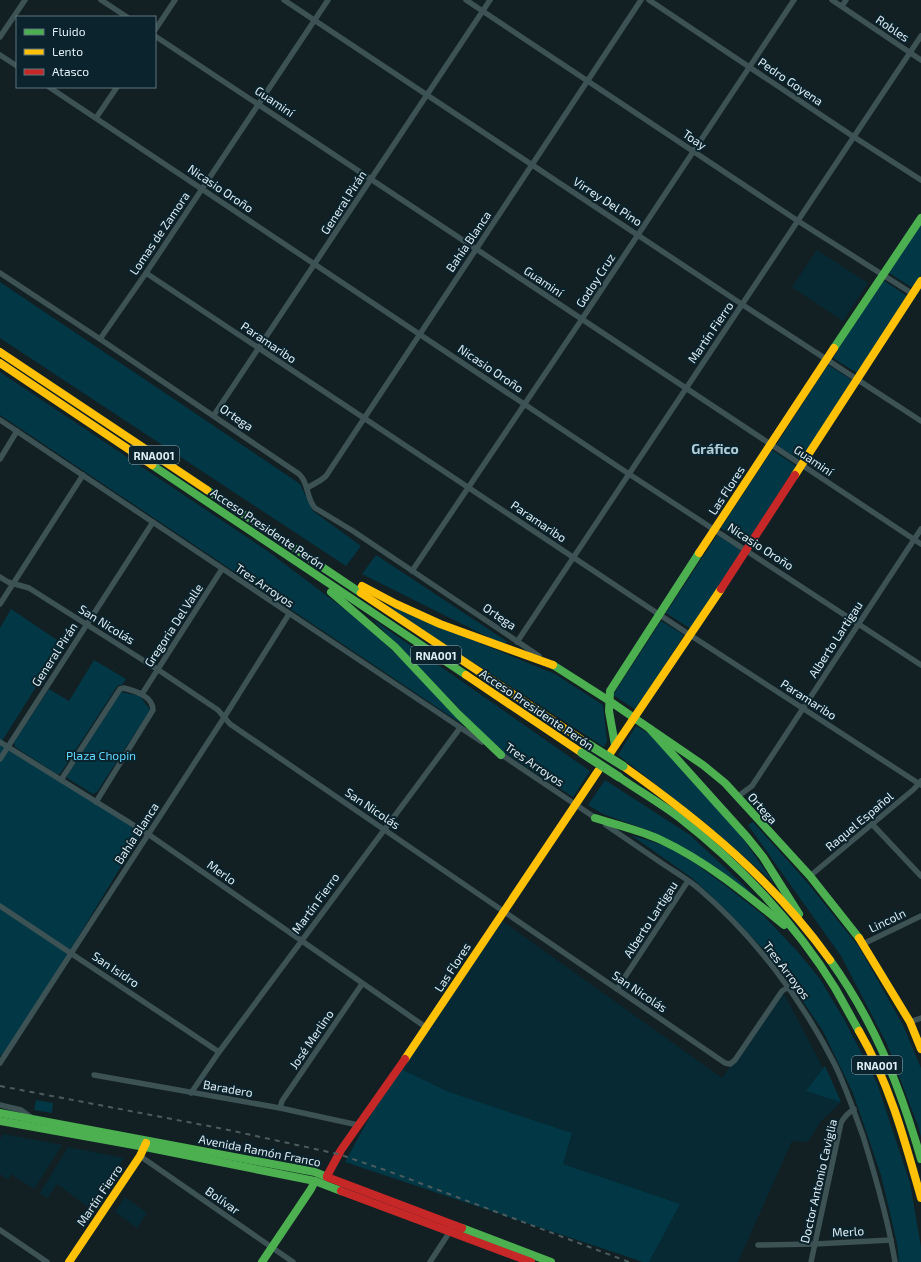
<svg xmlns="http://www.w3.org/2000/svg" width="921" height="1262" font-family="'Exo 2',sans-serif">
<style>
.built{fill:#072933}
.green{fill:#023745}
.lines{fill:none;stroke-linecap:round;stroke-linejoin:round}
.street{stroke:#3c5254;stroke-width:5.5}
.fast{stroke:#4caf50;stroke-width:8}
.slow{stroke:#ffc107;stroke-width:8}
.jam{stroke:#c62828;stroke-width:8}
.rail{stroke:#4c5c5e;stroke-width:2;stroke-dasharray:5 5;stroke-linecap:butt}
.fast-bridge{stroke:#4caf50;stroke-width:9}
.labels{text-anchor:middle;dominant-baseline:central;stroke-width:4;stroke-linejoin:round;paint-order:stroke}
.shield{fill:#0a232c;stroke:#9fb1b8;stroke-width:1}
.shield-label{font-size:11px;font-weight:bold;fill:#dfeef4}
.street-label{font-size:12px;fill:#dfeef4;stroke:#0a232c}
.park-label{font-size:12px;fill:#60d6fb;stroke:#0a232c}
.quarter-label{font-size:14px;font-weight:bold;fill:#afcdd7;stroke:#0a232c}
</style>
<rect width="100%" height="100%" fill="#122024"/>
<g class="built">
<path d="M817,250L868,283L843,321L792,287Z"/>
<path d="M501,920L722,1078L783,992L841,1102L821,1121L808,1142L792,1141L738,1262H649L679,1204L563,1164L572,1133L449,1092L397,1067Z"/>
<path d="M3,1134L62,1145L34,1189L11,1174L8,1180L0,1174V1139Z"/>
<path d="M68,1147L124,1158L91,1209L57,1184L47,1198L40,1193Z"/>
<path d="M125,1197L147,1213L137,1228L115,1212Z"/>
</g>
<g class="green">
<path d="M921,223V275L913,288L889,273Z"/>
<path d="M883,280L907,296L857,373L833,358Z"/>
<path d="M0,282L300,484L313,511L361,546L346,566L0,338Z"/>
<path d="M828,365L852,380L801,460L776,445Z"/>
<path d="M0,372L266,550L367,626L458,715L471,730L0,415Z"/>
<path d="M772,450L796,466L746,544L721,528Z"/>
<path d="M717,535L742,551L691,629L666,613Z"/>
<path d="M376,555L508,642L502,644L362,574Z"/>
<path d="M382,603L555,674L603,705L607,741L604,747Z"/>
<path d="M11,609L63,644L2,741L143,830L6,1056L0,1055V628Z"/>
<path d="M371,618L590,771L573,797L497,748Z"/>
<path d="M661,621L684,635L636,710L613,695Z"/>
<path d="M94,660L126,679L122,685H118L60,774H57L15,747L14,742L49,689L69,701Z"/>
<path d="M121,692L140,696L150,710L97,792L93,794L67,778V776Z"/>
<path d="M636,726L655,737L744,840L774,883L708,825L618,755Z"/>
<path d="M605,780L690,835L754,895L653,832L603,814L588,805Z"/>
<path d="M753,822L806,881L859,947L903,1025L921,1068V1137L918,1126L887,1044L841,956L748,825Z"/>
<path d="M631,835L666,846L696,864L730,889L763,915L797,951L820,979L845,1021L877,1083L910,1183L921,1247V1262H899L897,1243L881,1175L853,1093L823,1031L779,966L728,912L692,878Z"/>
<path d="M825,1066L841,1102L806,1091Z"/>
<path d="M397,1067L449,1092L572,1133L563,1164L680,1204L649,1262H643L345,1162Z"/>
<path d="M36,1100L53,1103L52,1113L34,1110Z"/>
</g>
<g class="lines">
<g class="street">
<path d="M101,0L127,17"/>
<path d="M284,0L743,305L921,421"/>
<path d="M466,0L798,221L913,294"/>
<path d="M649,0L854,137L921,180"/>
<path d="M832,0L921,60"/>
<path d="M842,6L846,0"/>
<path d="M155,30L175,0"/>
<path d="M155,36L921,544"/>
<path d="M0,37L25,0"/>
<path d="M0,55L17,66"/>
<path d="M49,87L629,474L921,665"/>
<path d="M96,118L117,87"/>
<path d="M0,273L100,339L299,474C309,483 306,498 315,508L353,531L539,656"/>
<path d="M146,273L690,635L921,785"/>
<path d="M100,339L146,273L328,0"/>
<path d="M214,415L490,0"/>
<path d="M0,420L482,742"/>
<path d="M0,459L17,431"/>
<path d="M307,488L321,480L326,476L641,0"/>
<path d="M412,571L582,319L794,0"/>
<path d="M0,577L8,582L29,588L157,669L218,710L230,724L725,1063L730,1064L735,1060L782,991L787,988"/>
<path d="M0,604L83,475"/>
<path d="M517,642L921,36"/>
<path d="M142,694L222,569"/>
<path d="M0,742L148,834L427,1028"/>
<path d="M499,753L597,819"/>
<path d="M0,759L153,522"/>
<path d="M61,780L120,689L124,688C135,691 153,696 153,710L96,802"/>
<path d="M737,797L752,786L921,529"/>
<path d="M872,824L921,876"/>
<path d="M606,825C625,838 644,851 663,864C675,872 687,879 698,888C754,936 801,998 834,1063C846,1087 854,1112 863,1136C876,1178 888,1219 895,1262"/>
<path d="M810,876L914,789L921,781"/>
<path d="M0,906L219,1052"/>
<path d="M863,944L921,916"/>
<path d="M617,989L688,881"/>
<path d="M910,1022L921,1018"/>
<path d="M0,1063L225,716L289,614"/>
<path d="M94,1075L280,1108L358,1125"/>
<path d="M191,1093L219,1052L460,728"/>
<path d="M0,1105L21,1110L32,1118"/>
<path d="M280,1108L282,1101L362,984"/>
<path d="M140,1156L293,1262"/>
<path d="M0,1230L47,1262"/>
<path d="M758,1245L815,1244L891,1240"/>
<path d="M430,1262L447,1236L451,1228"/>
<path d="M811,1262L841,1123C844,1117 848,1113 854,1109"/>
</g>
<g class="fast">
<path d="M834,348L921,218"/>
<path d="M152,465L466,675"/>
<path d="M207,490L361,593"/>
<path d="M331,592L395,647L458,714L501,755"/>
<path d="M553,665L608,700L703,765L725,783L810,876L859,938"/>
<path d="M650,729L747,837L763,857L799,914"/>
<path d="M615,745L609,711L610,691L699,553"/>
<path d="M619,777C639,791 660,803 680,818C739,864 796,924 835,988C843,1002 851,1017 859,1031"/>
<path d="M595,818C616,825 642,831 661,840C706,861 746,894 784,925"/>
<path d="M830,960C875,1023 899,1084 921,1159"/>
<path d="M0,1113L315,1172L327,1177"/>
<path d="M0,1121L145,1147L315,1181L341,1191"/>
<path d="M462,1228L551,1262"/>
<path d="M262,1262L311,1189L315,1181"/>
</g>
<g class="slow">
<path d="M0,352L207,490"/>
<path d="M0,363L152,465"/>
<path d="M795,475L921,281"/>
<path d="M699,553L834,348"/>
<path d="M362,586L396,604L440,624L553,665"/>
<path d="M361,593L588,744"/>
<path d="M466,675L582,753"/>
<path d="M611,752L721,589"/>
<path d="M623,766C702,822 773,880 830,960"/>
<path d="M859,938L910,1022L921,1049"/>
<path d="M859,1031C889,1082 905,1141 921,1198"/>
<path d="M405,1059L598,771"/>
<path d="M69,1262L140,1156L146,1143"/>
</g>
<g class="jam">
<path d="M721,589L795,475"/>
<path d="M327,1176L341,1150L405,1059"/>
<path d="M327,1177L462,1228"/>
<path d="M341,1191L531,1262"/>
</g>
<path class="rail" d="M0,1086L224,1129L338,1154L388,1171L629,1262"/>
<g class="fast-bridge">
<path d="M588,744L623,766"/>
<path d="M582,753L619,777"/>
</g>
</g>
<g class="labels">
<g class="shield">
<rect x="129" y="446" width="50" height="18" rx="3"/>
<rect x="411" y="646" width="50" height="18" rx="3"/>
<rect x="852" y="1056" width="50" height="18" rx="3"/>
</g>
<g class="shield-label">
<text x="154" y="455">RNA001</text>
<text x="436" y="655">RNA001</text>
<text x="877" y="1065">RNA001</text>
</g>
<g class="street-label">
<text transform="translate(893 28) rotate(34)">Robles</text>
<text transform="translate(791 81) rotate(34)">Pedro Goyena</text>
<text transform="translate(275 101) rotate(34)">Guaminí</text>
<text transform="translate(695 139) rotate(34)">Toay</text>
<text transform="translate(221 188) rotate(34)">Nicasio Oroño</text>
<text transform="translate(608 201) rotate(33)">Virrey Del Pino</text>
<text transform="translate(343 202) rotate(-57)">General Pirán</text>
<text transform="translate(159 233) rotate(-56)">Lomas de Zamora</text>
<text transform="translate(468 241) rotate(-56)">Bahía Blanca</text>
<text transform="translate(595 280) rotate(-57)">Godoy Cruz</text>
<text transform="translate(544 281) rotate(34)">Guaminí</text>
<text transform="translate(710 332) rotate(-56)">Martín Fierro</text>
<text transform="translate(269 342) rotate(34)">Paramaribo</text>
<text transform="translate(491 368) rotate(34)">Nicasio Oroño</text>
<text transform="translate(237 417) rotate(34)">Ortega</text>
<text transform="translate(814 460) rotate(34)">Guaminí</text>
<text transform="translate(726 490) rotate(-57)">Las Flores</text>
<text transform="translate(539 521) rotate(34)">Paramaribo</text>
<text transform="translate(268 528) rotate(34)">Acceso Presidente Perón</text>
<text transform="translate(761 546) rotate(33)">Nicasio Oroño</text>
<text transform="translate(265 585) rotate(34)">Tres Arroyos</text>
<text transform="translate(500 616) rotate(34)">Ortega</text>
<text transform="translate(107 624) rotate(32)">San Nicolás</text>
<text transform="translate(173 625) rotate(-57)">Gregoria Del Valle</text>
<text transform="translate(835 639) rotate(-57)">Alberto Lartigau</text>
<text transform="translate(54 654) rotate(-57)">General Pirán</text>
<text transform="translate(809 699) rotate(33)">Paramaribo</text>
<text transform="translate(537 709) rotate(34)">Acceso Presidente Perón</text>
<text transform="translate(535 764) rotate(34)">Tres Arroyos</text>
<text transform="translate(373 808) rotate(34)">San Nicolás</text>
<text transform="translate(763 808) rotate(48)">Ortega</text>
<text transform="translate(859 821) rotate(-40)">Raquel Español</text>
<text transform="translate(136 833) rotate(-57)">Bahía Blanca</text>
<text transform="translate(222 872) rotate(35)">Merlo</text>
<text transform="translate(315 903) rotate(-54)">Martín Fierro</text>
<text transform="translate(650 919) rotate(-57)">Alberto Lartigau</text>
<text transform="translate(887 920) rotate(-26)">Lincoln</text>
<text transform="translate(452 967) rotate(-57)">Las Flores</text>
<text transform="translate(116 969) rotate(34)">San Isidro</text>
<text transform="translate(787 970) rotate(53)">Tres Arroyos</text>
<text transform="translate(640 991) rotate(34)">San Nicolás</text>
<text transform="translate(311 1039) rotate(-56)">José Merlino</text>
<text transform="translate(228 1088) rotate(10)">Baradero</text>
<text transform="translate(260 1150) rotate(11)">Avenida Ramón Franco</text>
<text transform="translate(818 1181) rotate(-77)">Doctor Antonio Caviglia</text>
<text transform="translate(99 1195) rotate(-56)">Martín Fierro</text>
<text transform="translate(223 1200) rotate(35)">Bolívar</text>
<text transform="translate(848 1231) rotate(-3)">Merlo</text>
</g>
<g class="park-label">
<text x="101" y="755">Plaza Chopin</text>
</g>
<g class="quarter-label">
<text x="715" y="448">Gráfico</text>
</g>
</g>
<rect x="16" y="16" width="140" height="72" fill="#0a232c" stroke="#5f747c"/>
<rect x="24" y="29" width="20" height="6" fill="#4caf50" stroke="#5f747c"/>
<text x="52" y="36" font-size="12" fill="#dfeef4">Fluido</text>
<rect x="24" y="49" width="20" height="6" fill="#ffc107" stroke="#5f747c"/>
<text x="52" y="56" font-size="12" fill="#dfeef4">Lento</text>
<rect x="24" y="69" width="20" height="6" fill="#c62828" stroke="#5f747c"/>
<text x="52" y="76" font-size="12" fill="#dfeef4">Atasco</text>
</svg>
